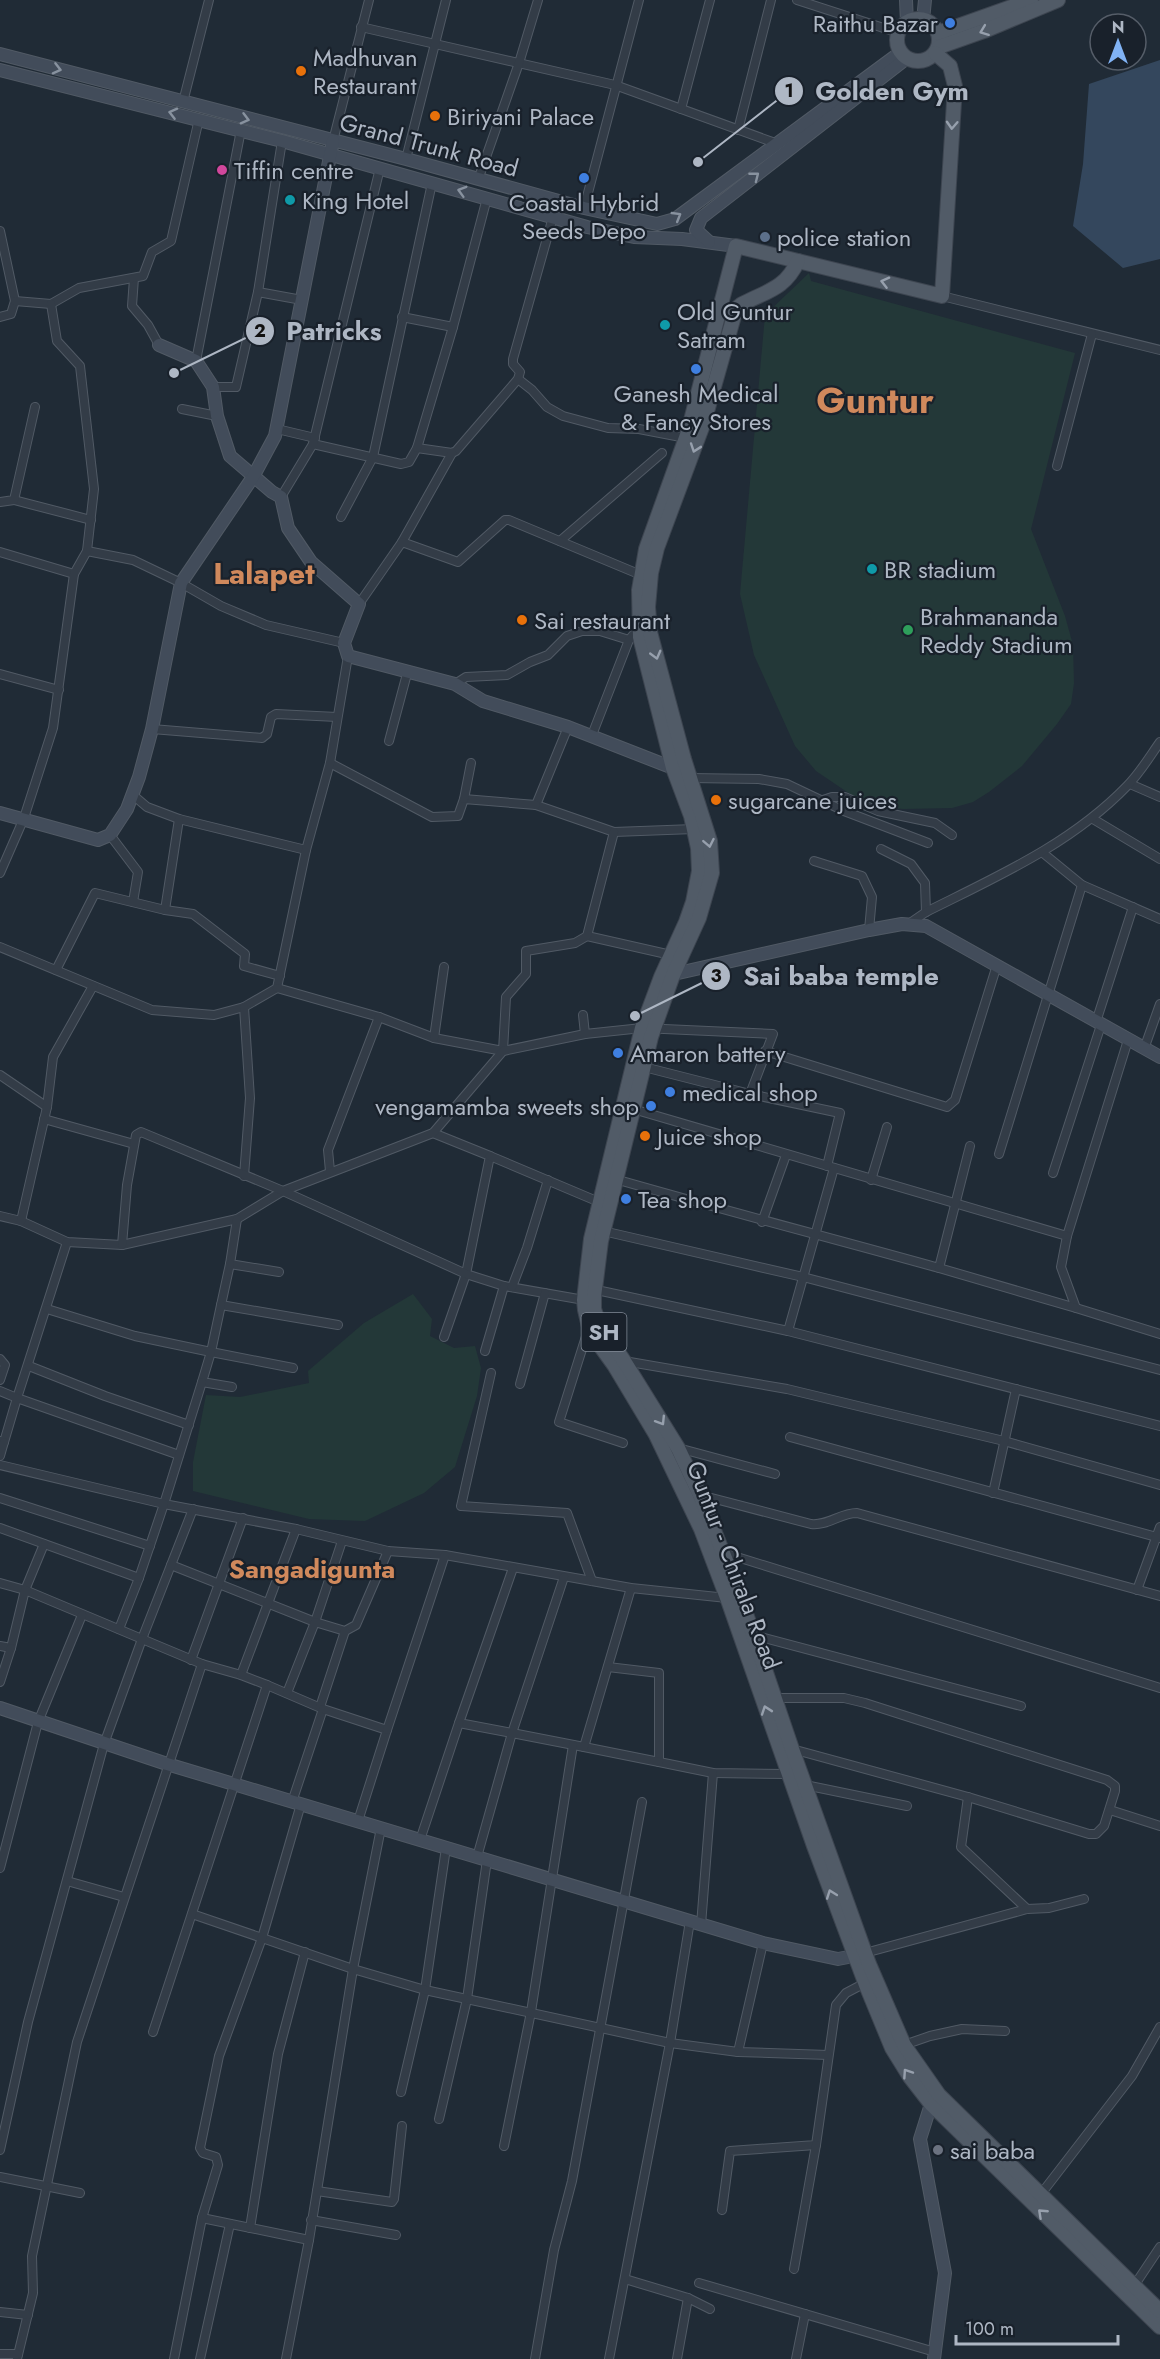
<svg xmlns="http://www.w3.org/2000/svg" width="1160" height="2359" font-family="Jost,sans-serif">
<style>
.green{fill:#233838}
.water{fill:#34475d}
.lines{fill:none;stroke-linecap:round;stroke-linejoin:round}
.street-casing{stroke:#515a65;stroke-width:10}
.secondary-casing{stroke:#515a65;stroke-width:14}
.primary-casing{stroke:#3d4550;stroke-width:16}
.street{stroke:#333c47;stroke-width:8}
.secondary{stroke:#424c5a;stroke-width:12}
.primary{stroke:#515b67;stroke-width:14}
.oneway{stroke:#97a0ad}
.oneway2{stroke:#88929f}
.shop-dot{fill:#3f7fe0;stroke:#19212b;stroke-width:2}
.food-dot{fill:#e8710a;stroke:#19212b;stroke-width:2}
.hotel-dot{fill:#d1479c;stroke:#19212b;stroke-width:2}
.culture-dot{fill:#0f9aa8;stroke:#19212b;stroke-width:2}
.service-dot{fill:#5c6f8a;stroke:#19212b;stroke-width:2}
.leisure-dot{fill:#2e9e5b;stroke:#19212b;stroke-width:2}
.worship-dot{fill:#6b7280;stroke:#19212b;stroke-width:2}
.labels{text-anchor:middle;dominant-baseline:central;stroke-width:4.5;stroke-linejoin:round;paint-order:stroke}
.shield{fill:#19212b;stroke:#818a96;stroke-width:1.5}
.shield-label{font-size:22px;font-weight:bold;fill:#aeb7c4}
.poi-label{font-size:24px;fill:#aeb7c4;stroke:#19212b;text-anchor:start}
.street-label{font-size:24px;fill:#aeb7c4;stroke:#19212b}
.neighbourhood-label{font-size:26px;font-weight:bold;fill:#d0895c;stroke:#19212b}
.district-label{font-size:30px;font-weight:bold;fill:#d0895c;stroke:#19212b}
.town-label{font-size:36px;font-weight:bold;fill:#d0895c;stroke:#19212b}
.leader{fill:none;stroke:#aeb7c4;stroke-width:2}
.callout-dot{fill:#aeb7c4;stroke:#19212b;stroke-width:2}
.mark-label{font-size:18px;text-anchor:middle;font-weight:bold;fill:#111}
.callout-label{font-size:26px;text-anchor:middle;font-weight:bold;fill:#aeb7c4;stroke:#19212b;stroke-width:4.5;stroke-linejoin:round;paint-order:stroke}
</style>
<rect width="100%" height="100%" fill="#202b36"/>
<g class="green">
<path d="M809,273L811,281L1075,353L1031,529L1065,616L1073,645L1074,683L1071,704L1057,724L1022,766L989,792L973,802L952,808L903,809L879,806L853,796L816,771L795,746L754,655L740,594L765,315Z"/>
<path d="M413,1294L432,1319L430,1336L454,1348L475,1346L481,1368L477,1396L455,1467L424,1493L365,1521L309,1519L193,1491V1462L206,1395L240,1397L309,1383L308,1371L364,1323Z"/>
</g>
<path class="water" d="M1160,60V259L1123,268L1073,226L1083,164L1089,84Z"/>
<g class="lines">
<defs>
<g id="street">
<path d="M797,0L899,33"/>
<path d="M361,27L615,85L778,144"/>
<path d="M183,102L209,0"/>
<path d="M681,109L710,0"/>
<path d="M738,130L771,0"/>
<path d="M333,141L369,0"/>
<path d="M406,159L446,0"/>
<path d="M478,180L519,63L538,0"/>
<path d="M584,208L639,0"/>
<path d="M0,231L15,301L11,314L0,317"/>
<path d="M134,278L132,306L148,325L159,345"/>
<path d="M258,292L302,300"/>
<path d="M942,296L1160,350"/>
<path d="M15,301L51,304L79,288L143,276L152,252L171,241L199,119"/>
<path d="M402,317L453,327"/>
<path d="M196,361L241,130"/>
<path d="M518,379L532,390L547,407L563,416L608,428L639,429L686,438"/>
<path d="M213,387H236L258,292L282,141"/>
<path d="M182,409L217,416"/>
<path d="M277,429L315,438"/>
<path d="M313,444L401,464L409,462L417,448L452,453L456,451L518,379L520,372L513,364V359L553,217"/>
<path d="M417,448L453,327L487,198"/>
<path d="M1057,466L1092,334"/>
<path d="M281,497L313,444L380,168"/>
<path d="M14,500L91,520"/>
<path d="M0,502L14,500L35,407"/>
<path d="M341,517L373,457L432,183"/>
<path d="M560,541L662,453"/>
<path d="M402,542L452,453"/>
<path d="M87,551L133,560L181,583L221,606L266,625L344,643"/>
<path d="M0,552L74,574"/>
<path d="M359,604L402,542L458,562L505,520H509L641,575"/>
<path d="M0,674L59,690"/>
<path d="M455,684L466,677L507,675L530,662L548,655L567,636L582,631H600L629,640"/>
<path d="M568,727L536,805L614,832L694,829"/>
<path d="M152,729L262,738L267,734L271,717L276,714L337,717"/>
<path d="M592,735L629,640L633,635L639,631"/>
<path d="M389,741L408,670"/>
<path d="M330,763L432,817L458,816L464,799L536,805"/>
<path d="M690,778L759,779L787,784L844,811L928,843"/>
<path d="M1130,784L1160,797"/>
<path d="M133,795L147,807L179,819L306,850"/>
<path d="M464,799L471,763"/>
<path d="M823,800L832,797H845L878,811L935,823L952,835"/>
<path d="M1093,819L1160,859"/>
<path d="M110,835L138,872L133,902"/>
<path d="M881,849L911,864L925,883L926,912"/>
<path d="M1043,853L1082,885L1160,919"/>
<path d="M814,861L862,876L872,897L869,930"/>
<path d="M0,873L24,818L53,728L74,574L87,551L94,489L80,366L57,341L51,304"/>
<path d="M165,910L193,914L245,954L244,966L280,976"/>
<path d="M910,923L926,912C998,876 1071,844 1127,786C1140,773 1150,756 1160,742"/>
<path d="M587,936L671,955"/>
<path d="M0,947L152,1010L214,1015L244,1007L277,988L306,850L330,763L348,656"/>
<path d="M56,970L95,893L165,910L179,819"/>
<path d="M277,988L379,1017L434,1038L503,1051L506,997L526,974V951L575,943L587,936L614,832"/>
<path d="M583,1015L585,1034"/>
<path d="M1096,1022L1133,907"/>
<path d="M434,1038L444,967"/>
<path d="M1128,1040L1067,1236L1061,1267L1076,1308L1160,1334"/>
<path d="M1144,1049L1160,1004"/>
<path d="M765,1051L947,1107L955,1100L997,965"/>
<path d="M644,1067L750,1094L840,1113L827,1166"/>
<path d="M0,1075L47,1107"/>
<path d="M633,1109L1067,1236"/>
<path d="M44,1119L134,1144"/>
<path d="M433,1133L490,1156L466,1274L444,1337"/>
<path d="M999,1154L1082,885"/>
<path d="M490,1156L599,1202"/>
<path d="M330,1171L328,1150L379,1017"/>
<path d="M1053,1173L1101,1025"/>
<path d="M244,1176L250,1098L244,1007"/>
<path d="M615,1179C723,1210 831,1238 939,1268L970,1146"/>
<path d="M871,1180L887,1127"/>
<path d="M0,1216L21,1221L67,1242L122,1245L237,1219L283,1191L433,1133L503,1051L585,1034L642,1028L773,1034L750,1094"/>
<path d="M237,1219L230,1264L279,1272"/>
<path d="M21,1221L47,1107L53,1057L93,986"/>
<path d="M762,1222L786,1155"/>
<path d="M603,1231L803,1277L1160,1370"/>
<path d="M67,1242L17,1398L179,1455"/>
<path d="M122,1245L127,1185L136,1135L141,1132L283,1191L466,1274L504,1286L584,1300"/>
<path d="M230,1264L221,1305L338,1325"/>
<path d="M939,1268L1076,1308"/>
<path d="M512,1287L527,1248L548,1180"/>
<path d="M592,1289L788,1331L1160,1426"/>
<path d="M221,1305L211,1352L293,1368"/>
<path d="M47,1309L135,1336L211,1352L202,1382L232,1387"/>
<path d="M589,1327L559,1422L623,1443"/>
<path d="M788,1331L834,1168"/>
<path d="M485,1351L504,1286"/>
<path d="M0,1359L5,1365L0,1380"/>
<path d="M624,1361L787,1389L1004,1441L1160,1485"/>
<path d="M29,1366L105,1396L189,1425"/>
<path d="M491,1373L461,1506L567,1513L592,1581"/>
<path d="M202,1382L164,1504L296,1529L388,1551L445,1555L631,1588L727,1598"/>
<path d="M520,1384L545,1293"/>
<path d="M0,1391L17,1398L4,1442L0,1441"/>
<path d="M790,1437L1160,1538"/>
<path d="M678,1448L775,1474"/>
<path d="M0,1456L4,1442"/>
<path d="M0,1465L164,1504L139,1578L119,1629"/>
<path d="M993,1493L1016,1389"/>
<path d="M700,1495L811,1524C828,1526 840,1513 857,1513L1160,1596"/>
<path d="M0,1498L150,1546"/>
<path d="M0,1528L139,1578"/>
<path d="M724,1553L1160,1688"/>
<path d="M171,1565L315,1622L342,1541"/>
<path d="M513,1568L459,1723L512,1733L564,1577"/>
<path d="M0,1583L25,1590L44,1544"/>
<path d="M1137,1590L1160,1527"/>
<path d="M753,1635L1021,1706"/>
<path d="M0,1646L11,1648L25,1590L142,1639L193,1509"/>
<path d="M191,1660L243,1518"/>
<path d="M202,1664L241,1675L296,1529"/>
<path d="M608,1667L659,1673V1762L713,1773L788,1774"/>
<path d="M0,1682L11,1648"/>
<path d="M267,1685L323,1709L292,1802"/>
<path d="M287,1693L315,1622L345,1631L356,1625L388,1551"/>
<path d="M774,1698H844L865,1703L1107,1780L1115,1786V1791L1104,1826L1096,1834H1089L968,1797L792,1749"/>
<path d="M320,1707L345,1631"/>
<path d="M323,1709L387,1730L358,1821"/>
<path d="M387,1730L445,1555"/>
<path d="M584,1747L659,1762"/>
<path d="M805,1785L907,1806"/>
<path d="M968,1797L961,1847L1027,1909"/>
<path d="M1110,1810L1160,1826"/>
<path d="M420,1840L459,1723"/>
<path d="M477,1857L512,1733L584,1747L631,1588"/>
<path d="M0,1868L38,1722L82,1615"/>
<path d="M67,1881L124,1897"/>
<path d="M192,1914L353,1969L381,1828"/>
<path d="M701,1925L713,1773"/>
<path d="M865,1953L1027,1909L1049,1908L1084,1899"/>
<path d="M153,2032L267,1685L241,1675"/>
<path d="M904,2045L930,2036L962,2029L1005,2031"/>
<path d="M738,2052L763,1943"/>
<path d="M401,2092L425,1990L446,1848"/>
<path d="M439,2119L467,1999L487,1860"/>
<path d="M504,2146L531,2012L573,1745"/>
<path d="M0,2150L28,2022L104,1744L142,1639L202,1664L77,2042L32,2256L33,2293L17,2359"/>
<path d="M0,2177L80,2193"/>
<path d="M317,2191L392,2202L394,2199L402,2126"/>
<path d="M1041,2194L1132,2076L1160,2027"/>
<path d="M722,2210L730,2151L816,2145L836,2005L846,1993L865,1983"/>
<path d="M202,2218L309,2240"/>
<path d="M311,2220L396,2235"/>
<path d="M250,2228L278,2054L305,1952"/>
<path d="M794,2269L816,2145"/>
<path d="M625,2279L688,2298L677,2359"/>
<path d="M699,2283L935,2352"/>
<path d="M1134,2286L1160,2247"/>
<path d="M688,2298L710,2309"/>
<path d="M0,2312L28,2315"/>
<path d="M0,2354H18"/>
<path d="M174,2359L202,2218L218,2165L216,2157L203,2153L200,2148L219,2056L262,1938L301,1804"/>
<path d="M200,2359L230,2224"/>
<path d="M286,2359L309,2240L353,1969L425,1990L670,2043L738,2052L828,2055"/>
<path d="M535,2359L554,2250L572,2181L642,1802"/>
<path d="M609,2359L670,2043L690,1921"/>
<path d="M796,2359L805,2314"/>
</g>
<g id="secondary">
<path d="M906,0L907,23"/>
<path d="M923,20L925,0"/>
<path d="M0,54L406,159L584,208L657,224L675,219L901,52"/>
<path d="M0,70L282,141L587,227L634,237L682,239L736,246"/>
<path d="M709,242L696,230L701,218L907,58"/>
<path d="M159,345L196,361L213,387L217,416L230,456L272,492L281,497L288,528L311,562L359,604L344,643L348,656L455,684L483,701L568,727L673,768"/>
<path d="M0,813L98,840L110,835L127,809L139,777L152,729L181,583L253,477L275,436L333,141"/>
<path d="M665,976L869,930L902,924L926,926L1160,1057"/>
<path d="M0,1708L167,1764L763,1943L838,1959L864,1954"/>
<path d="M934,2359L945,2273L920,2139L931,2104L937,2097"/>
</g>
<g id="primary">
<circle cx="918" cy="40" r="21"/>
<path d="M938,33L1031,0"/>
<path d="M939,47L984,31L1058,0"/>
<path d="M935,53L950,66L955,86L942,296L736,246L688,432L646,549L639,590L640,637L673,768L691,816L698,848L699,871L693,902L686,922L661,977L642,1028L591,1239L584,1300L585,1310L589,1327L596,1340L614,1365L656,1435L701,1529L729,1603L814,1846L866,1985L892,2048L910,2077L931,2104L1160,2327"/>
<path d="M798,261C785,289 767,291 742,304L736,309L704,422L657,548L651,573L648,607L650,632L684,759L710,841L712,873L699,918L673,975L651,1037L601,1241L594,1297V1309L599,1324L624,1361L678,1448L700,1495L740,1596L792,1749L869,1964L904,2045L939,2095L1160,2311"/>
</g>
</defs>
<use href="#street" class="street-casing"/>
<use href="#secondary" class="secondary-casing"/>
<use href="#primary" class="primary-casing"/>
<use href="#street" class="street"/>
<use href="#secondary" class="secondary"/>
<use href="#primary" class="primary"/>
</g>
<defs><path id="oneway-chevron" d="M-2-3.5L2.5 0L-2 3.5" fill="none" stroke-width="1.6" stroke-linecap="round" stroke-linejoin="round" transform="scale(1.5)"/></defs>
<g class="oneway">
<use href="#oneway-chevron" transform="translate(984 31) rotate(159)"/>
<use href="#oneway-chevron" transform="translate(952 125) rotate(93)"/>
<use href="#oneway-chevron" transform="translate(885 282) rotate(-166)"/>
<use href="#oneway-chevron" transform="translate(695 448) rotate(109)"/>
<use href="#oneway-chevron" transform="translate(656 655) rotate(75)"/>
<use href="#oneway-chevron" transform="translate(709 843) rotate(79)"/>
<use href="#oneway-chevron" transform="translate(661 1421) rotate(58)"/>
<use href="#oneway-chevron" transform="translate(766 1710) rotate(-109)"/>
<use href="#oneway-chevron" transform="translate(831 1894) rotate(-110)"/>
<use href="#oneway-chevron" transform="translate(907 2073) rotate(-124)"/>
<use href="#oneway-chevron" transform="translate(1042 2213) rotate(-137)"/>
</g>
<g class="oneway2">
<use href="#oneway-chevron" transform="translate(57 69) rotate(14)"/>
<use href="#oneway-chevron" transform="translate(173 113) rotate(-166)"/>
<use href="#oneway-chevron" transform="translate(245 119) rotate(15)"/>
<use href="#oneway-chevron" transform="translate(755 176) rotate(-38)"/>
<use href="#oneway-chevron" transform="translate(462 191) rotate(-164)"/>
<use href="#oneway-chevron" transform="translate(677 216) rotate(-31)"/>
</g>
<g class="shop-dot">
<circle cx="950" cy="23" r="6"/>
<circle cx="584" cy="178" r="6"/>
<circle cx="696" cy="369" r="6"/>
<circle cx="618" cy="1053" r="6"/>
<circle cx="670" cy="1092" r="6"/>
<circle cx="651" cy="1106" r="6"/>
<circle cx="626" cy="1199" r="6"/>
</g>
<g class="food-dot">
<circle cx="301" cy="71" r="6"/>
<circle cx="435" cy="116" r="6"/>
<circle cx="522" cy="620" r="6"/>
<circle cx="716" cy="800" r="6"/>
<circle cx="645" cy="1136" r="6"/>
</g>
<circle class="hotel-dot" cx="222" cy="170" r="6"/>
<g class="culture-dot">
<circle cx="290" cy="200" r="6"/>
<circle cx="665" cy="325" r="6"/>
<circle cx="872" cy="569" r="6"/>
</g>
<circle class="service-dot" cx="765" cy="237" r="6"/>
<circle class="leisure-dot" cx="908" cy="630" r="6"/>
<circle class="worship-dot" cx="938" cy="2150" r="6"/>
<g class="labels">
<rect class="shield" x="581.5" y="1313" width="45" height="38" rx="4.5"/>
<g class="shield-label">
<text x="604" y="1332">SH</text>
</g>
<g class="poi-label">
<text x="938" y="23" text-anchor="end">Raithu Bazar</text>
<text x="313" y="57">Madhuvan<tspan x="313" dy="28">Restaurant</tspan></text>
<text x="447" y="116">Biriyani Palace</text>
<text x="234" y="170">Tiffin centre</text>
<text x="302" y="200">King Hotel</text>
<text x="584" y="202" text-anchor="middle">Coastal Hybrid<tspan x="584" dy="28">Seeds Depo</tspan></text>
<text x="777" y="237">police station</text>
<text x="677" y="311">Old Guntur<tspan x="677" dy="28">Satram</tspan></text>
<text x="696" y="393" text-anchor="middle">Ganesh Medical<tspan x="696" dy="28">&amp; Fancy Stores</tspan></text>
<text x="884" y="569">BR stadium</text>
<text x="920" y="616">Brahmananda<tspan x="920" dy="28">Reddy Stadium</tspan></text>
<text x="534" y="620">Sai restaurant</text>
<text x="728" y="800">sugarcane juices</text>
<text x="630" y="1053">Amaron battery</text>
<text x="682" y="1092">medical shop</text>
<text x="639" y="1106" text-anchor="end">vengamamba sweets shop</text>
<text x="657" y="1136">Juice shop</text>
<text x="638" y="1199">Tea shop</text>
<text x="950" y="2150">sai baba</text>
</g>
<g class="street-label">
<text transform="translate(429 145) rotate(15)">Grand Trunk Road</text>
<text transform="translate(734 1565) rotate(69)">Guntur - Chirala Road</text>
</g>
<g class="neighbourhood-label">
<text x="312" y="1569">Sangadigunta</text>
</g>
<g class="district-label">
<text x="264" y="573">Lalapet</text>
</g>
<g class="town-label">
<text x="875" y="400">Guntur</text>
</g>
</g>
<path class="leader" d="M698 162L789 91M174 373L260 331M635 1016L716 976"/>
<g class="callout-dot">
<circle cx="698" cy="162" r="6"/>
<circle cx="174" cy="373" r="6"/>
<circle cx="635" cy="1016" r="6"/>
<circle cx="789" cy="91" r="15"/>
<circle cx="260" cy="331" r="15"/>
<circle cx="716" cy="976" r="15"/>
</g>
<g class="mark-label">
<text x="789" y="97">1</text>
<text x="260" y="337">2</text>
<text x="716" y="982">3</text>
</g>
<g class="callout-label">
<text x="892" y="100">Golden Gym</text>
<text x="334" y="340">Patricks</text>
<text x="841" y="985">Sai baba temple</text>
</g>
<g transform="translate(1118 42)"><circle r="28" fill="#19212b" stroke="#555d68" stroke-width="1.5"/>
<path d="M0-4.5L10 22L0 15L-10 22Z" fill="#81b3f5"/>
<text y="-9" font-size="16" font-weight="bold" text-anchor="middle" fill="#aeb7c4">N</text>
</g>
<path d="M956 2335v9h162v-9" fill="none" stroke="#aeb7c4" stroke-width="3"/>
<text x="965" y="2335" font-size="18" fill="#aeb7c4" stroke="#19212b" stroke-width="4.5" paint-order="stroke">100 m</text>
</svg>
